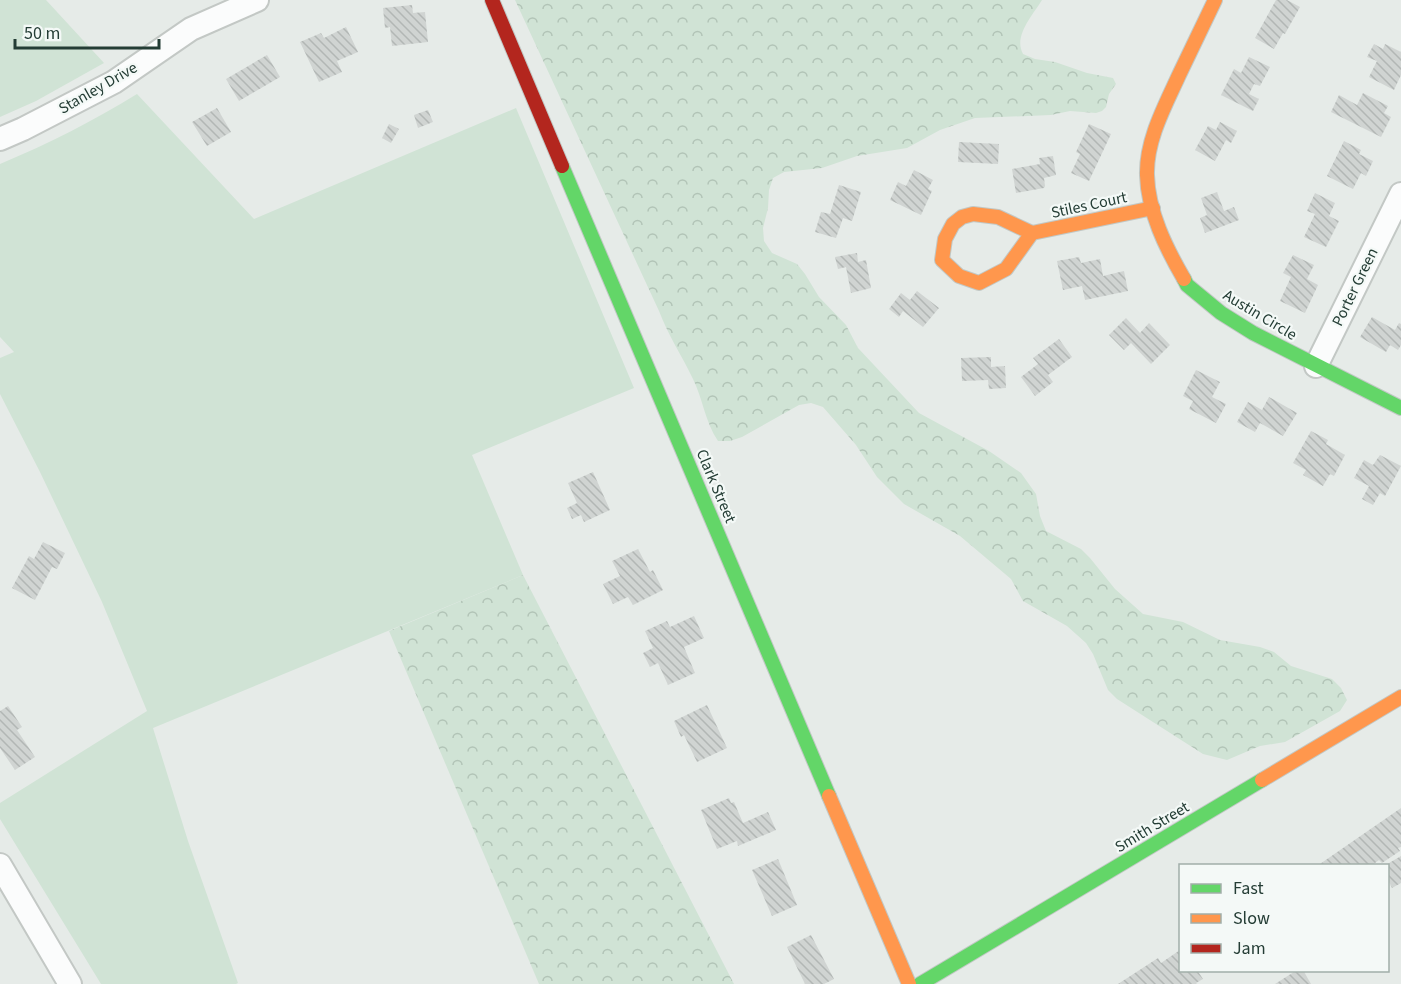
<svg xmlns="http://www.w3.org/2000/svg" width="1401" height="984" font-family="'Source Sans 3',sans-serif">
<style>
.green{fill:#d0e3d5}
.forest{fill:url(#forest-crowns)}
.building{fill:url(#building-back-hatch)}
.lines{fill:none;stroke-linecap:round;stroke-linejoin:round}
.street-casing{stroke:#c3c8c5;stroke-width:26}
.fast-casing{stroke:#c2c8c5;stroke-width:16}
.slow-casing{stroke:#c2c8c5;stroke-width:16}
.jam-casing{stroke:#c2c8c5;stroke-width:16}
.street{stroke:#fbfcfc;stroke-width:22}
.fast{stroke:#63d668;stroke-width:14}
.slow{stroke:#ff974d;stroke-width:14}
.jam{stroke:#b3261e;stroke-width:14}
.labels{text-anchor:middle;dominant-baseline:central;stroke-width:4.5;stroke-linejoin:round;paint-order:stroke}
.street-label{font-size:16px;fill:#243d35;stroke:#f4f9f7}
</style>
<defs>
<pattern id="forest-crowns" width="20" height="18" patternUnits="userSpaceOnUse" patternTransform="scale(1.5)"><rect width="20" height="18" fill="#d0e3d5"/><path d="M2 6a3 3 0 1 1 6 0M12 15a3 3 0 1 1 6 0" fill="none" stroke="#b2c4b7"/></pattern>
<pattern id="building-back-hatch" width="6" height="6" patternUnits="userSpaceOnUse" patternTransform="scale(1.5)"><rect width="6" height="6" fill="#d0d4d2"/><path d="M-1 5l2 2M0 0l6 6M5-1l2 2" fill="none" stroke="#b2b7b5"/></pattern>
</defs>
<rect width="100%" height="100%" fill="#e6ebe8"/>
<g class="green">
<path d="M0,0H46L104,63L36,101L0,117Z"/>
<path d="M137,94L254,219L516,108L634,388L472,455L523,575L153,728L188,841L238,983L236,984H101L0,819V803L147,711L102,602L40,472L0,394V358L14,352L0,337V164C48,144 93,121 137,94Z"/>
</g>
<g class="forest">
<path d="M515,0H1042C1033,15 1013,36 1023,54L1035,59L1055,62L1087,73L1113,78L1116,84L1109,94L1106,107L1102,111L1096,113L1070,111L1051,115L975,118L940,130L907,148L857,156L822,168L784,172L773,178L769,190L768,208L763,228L764,241L772,253L797,264L805,274L819,297L846,325L858,348L919,413L989,451L1021,473L1036,494L1040,516L1046,531L1081,549L1090,558L1115,589L1143,614L1183,622L1220,640L1260,647L1274,652L1291,666L1332,679L1341,688L1347,700L1340,711L1285,742L1260,746L1227,760L1203,754L1117,699L1108,690L1093,654L1086,643L1067,626L1023,601L1011,579L960,536L904,504L877,477L856,445L823,407L811,403L799,405L742,437L730,441H718C705,422 703,399 693,379C682,356 668,335 659,311Z"/>
<path d="M523,575L734,984H539L389,631Z"/>
</g>
<g class="building">
<path d="M1276,0H1287L1300,7L1285,34L1283,33L1274,49L1255,38Z"/>
<path d="M412,5L413,13L425,12L428,42L392,46L390,27L385,28L383,8Z"/>
<path d="M346,27L358,52L337,61L342,72L319,82L300,42L321,33L324,38Z"/>
<path d="M1374,44L1383,49L1385,44L1401,52V75L1394,90L1369,77L1377,61L1367,57Z"/>
<path d="M267,55L280,77L239,101L226,79Z"/>
<path d="M1249,57L1270,67L1260,86L1254,84L1249,94L1259,99L1253,111L1221,95L1234,69L1241,73Z"/>
<path d="M1363,93L1388,106L1384,113L1391,117L1381,137L1331,112L1339,95L1357,105Z"/>
<path d="M217,108L231,132L207,146L192,122Z"/>
<path d="M428,110L433,122L418,128L414,115Z"/>
<path d="M1220,122L1237,131L1231,143L1226,140L1215,161L1195,150L1208,126L1216,130Z"/>
<path d="M389,124L399,129L391,143L382,138Z"/>
<path d="M1089,124L1111,134L1089,181L1071,173L1080,154L1076,152Z"/>
<path d="M1344,141L1361,150L1359,154L1373,161L1366,176L1361,173L1353,189L1327,176Z"/>
<path d="M959,142L999,144L998,164L958,162Z"/>
<path d="M1053,156L1056,175L1044,178L1045,186L1044,188L1016,193L1012,169L1040,164L1039,158Z"/>
<path d="M914,170L933,180L928,189L932,191L921,215L890,200L898,182L906,186Z"/>
<path d="M839,185L861,192L852,221L843,218L836,238L815,232L821,212L830,214Z"/>
<path d="M1217,192L1224,211L1234,207L1239,220L1205,233L1200,218L1207,215L1201,198Z"/>
<path d="M1315,193L1335,203L1329,216L1339,221L1326,247L1304,237L1315,214L1307,211Z"/>
<path d="M857,253L858,262L866,260L871,288L851,293L846,267L838,269L835,257Z"/>
<path d="M1293,255L1314,265L1307,279L1318,285L1305,313L1280,301L1291,277L1283,273Z"/>
<path d="M1079,257L1081,263L1100,259L1103,276L1124,271L1128,291L1085,300L1082,286L1063,290L1057,261Z"/>
<path d="M917,291L939,308L923,327L903,311L899,317L889,309L901,293L910,300Z"/>
<path d="M1372,317L1395,330L1399,323L1401,324V345L1398,350L1390,345L1386,352L1360,337Z"/>
<path d="M1126,318L1140,333L1149,323L1170,345L1151,364L1131,343L1124,350L1109,335Z"/>
<path d="M1059,339L1072,357L1048,375L1053,382L1035,396L1021,377L1038,364L1033,358Z"/>
<path d="M991,357V367L1005,366L1006,388L989,389L988,380L962,381L961,358Z"/>
<path d="M1196,370L1220,382L1212,397L1226,404L1216,423L1189,409L1193,401L1183,396Z"/>
<path d="M1269,397L1297,413L1283,436L1260,423L1255,432L1237,422L1248,402L1262,410Z"/>
<path d="M1311,431L1328,440L1326,444L1345,455L1334,476L1330,474L1323,486L1303,475L1306,470L1293,463Z"/>
<path d="M1380,455L1401,466L1385,496L1380,493L1373,505L1362,499L1369,486L1354,478L1364,460L1373,465Z"/>
<path d="M593,472L610,510L584,522L581,515L572,519L567,508L577,503L568,483Z"/>
<path d="M43,542L65,553L57,569L52,567L35,600L12,588L29,556L34,559Z"/>
<path d="M638,549L650,572L653,570L663,590L633,605L628,597L613,604L603,584L620,576L612,561Z"/>
<path d="M694,616L704,638L684,647L695,673L668,685L658,663L650,667L643,653L653,648L645,631L667,621L670,627Z"/>
<path d="M707,705L727,748L697,762L684,735L681,737L674,721Z"/>
<path d="M8,706L22,727L17,730L35,757L15,770L0,748V711Z"/>
<path d="M729,798L731,803L734,802L743,823L768,812L776,830L738,846L737,841L717,849L701,810Z"/>
<path d="M1401,808V847L1398,848L1400,851L1382,863L1379,860L1371,866H1317Z"/>
<path d="M1401,856V883L1392,888L1388,880V866H1384Z"/>
<path d="M778,859L797,905L772,916L752,870Z"/>
<path d="M811,935L834,979L824,984H805L787,947Z"/>
<path d="M1180,950V970H1197L1203,979L1196,983L1197,984H1118L1158,958L1161,963Z"/>
<path d="M1297,970H1303L1311,984H1275Z"/>
</g>
<g class="lines">
<defs>
<g id="street">
<path d="M0,139L23,129L114,82L191,29L257,0"/>
<path d="M1316,366L1401,194"/>
<path d="M0,865L70,984"/>
</g>
<g id="fast">
<path d="M562,166L829,796"/>
<path d="M1184,279L1187,285L1221,313L1253,333L1401,408"/>
<path d="M920,984L1262,780"/>
</g>
<g id="slow">
<path d="M1032,233L1006,269L979,283L959,276L942,260L945,239L953,224L962,217L973,214L998,217L1032,233L1153,208"/>
<path d="M1184,279C1166,248 1148,212 1147,175C1146,140 1165,106 1179,75C1191,50 1203,25 1215,0"/>
<path d="M1262,780L1401,697"/>
<path d="M829,796L909,984"/>
</g>
<path id="jam" d="M492,0L562,166"/>
</defs>
<use href="#street" class="street-casing"/>
<use href="#fast" class="fast-casing"/>
<use href="#slow" class="slow-casing"/>
<use href="#jam" class="jam-casing"/>
<use href="#street" class="street"/>
<use href="#fast" class="fast"/>
<use href="#slow" class="slow"/>
<use href="#jam" class="jam"/>
</g>
<g class="labels">
<g class="street-label">
<text transform="translate(98 88) rotate(-30)">Stanley Drive</text>
<text transform="translate(1089 205) rotate(-12)">Stiles Court</text>
<text transform="translate(1355 287) rotate(-64)">Porter Green</text>
<text transform="translate(1260 315) rotate(31)">Austin Circle</text>
<text transform="translate(716 486) rotate(67)">Clark Street</text>
<text transform="translate(1152 827) rotate(-31)">Smith Street</text>
</g>
</g>
<rect x="1179" y="864" width="210" height="108" fill="#f4f9f7" stroke="#a1aea9" stroke-width="1.5"/>
<rect x="1191" y="884" width="30" height="9" fill="#63d668" stroke="#a1aea9" stroke-width="1.5"/>
<text x="1233" y="894" font-size="18" fill="#243d35">Fast</text>
<rect x="1191" y="914" width="30" height="9" fill="#ff974d" stroke="#a1aea9" stroke-width="1.5"/>
<text x="1233" y="924" font-size="18" fill="#243d35">Slow</text>
<rect x="1191" y="944" width="30" height="9" fill="#b3261e" stroke="#a1aea9" stroke-width="1.5"/>
<text x="1233" y="954" font-size="18" fill="#243d35">Jam</text>
<path d="M15 39v9h144v-9" fill="none" stroke="#243d35" stroke-width="3"/>
<text x="24" y="39" font-size="18" fill="#243d35" stroke="#f4f9f7" stroke-width="4.5" paint-order="stroke">50 m</text>
</svg>
